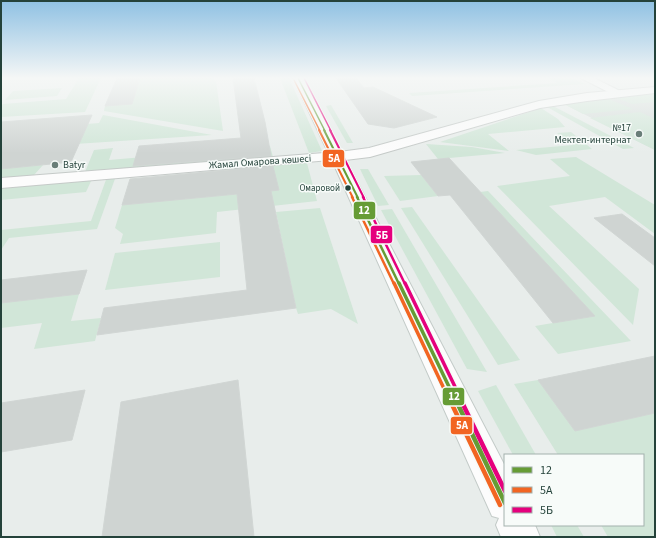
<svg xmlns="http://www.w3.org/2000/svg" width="656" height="538" font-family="'Source Sans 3',sans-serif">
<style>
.built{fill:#d6dedb}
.green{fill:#d1e6d8}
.building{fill:#cfd4d2;stroke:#d1d6d4}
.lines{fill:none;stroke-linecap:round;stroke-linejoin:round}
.minor-casing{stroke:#c5cac8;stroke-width:2}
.tertiary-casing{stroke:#c5cac8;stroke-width:2}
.secondary-casing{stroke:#c3cbc8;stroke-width:2}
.minor{fill:#fcfcfc;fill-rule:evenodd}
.tertiary{fill:#fcfcfc;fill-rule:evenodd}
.secondary{fill:#fcfcfc;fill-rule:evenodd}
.bus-1-far4-casing{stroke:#f7fbf9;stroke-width:3}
.bus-1-far3-casing{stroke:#f7fbf9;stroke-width:4}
.bus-1-far2-casing{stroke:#f7fbf9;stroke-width:5}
.bus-1-far1-casing{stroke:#f7fbf9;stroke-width:6}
.bus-1-casing{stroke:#f7fbf9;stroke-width:8}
.bus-2-far4-casing{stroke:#f7fbf9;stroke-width:3}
.bus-2-far3-casing{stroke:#f7fbf9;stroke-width:4}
.bus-2-far2-casing{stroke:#f7fbf9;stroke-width:5}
.bus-2-far1-casing{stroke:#f7fbf9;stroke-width:6}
.bus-2-casing{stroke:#f7fbf9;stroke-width:8}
.bus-3-far4-casing{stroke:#f7fbf9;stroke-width:3}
.bus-3-far3-casing{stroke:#f7fbf9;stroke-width:4}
.bus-3-far2-casing{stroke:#f7fbf9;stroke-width:5}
.bus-3-far1-casing{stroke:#f7fbf9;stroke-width:6}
.bus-3-casing{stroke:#f7fbf9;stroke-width:8}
.bus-1-far4{stroke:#669c35;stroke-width:1.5}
.bus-1-far3{stroke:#669c35;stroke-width:2}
.bus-1-far2{stroke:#669c35;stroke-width:2.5}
.bus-1-far1{stroke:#669c35;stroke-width:3.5}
.bus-1{stroke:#669c35;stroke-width:4.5}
.bus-2-far4{stroke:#f26522;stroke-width:1.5}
.bus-2-far3{stroke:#f26522;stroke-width:2}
.bus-2-far2{stroke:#f26522;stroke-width:2.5}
.bus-2-far1{stroke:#f26522;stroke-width:3.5}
.bus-2{stroke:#f26522;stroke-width:4.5}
.bus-3-far4{stroke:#e5007d;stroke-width:1.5}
.bus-3-far3{stroke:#e5007d;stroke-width:2}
.bus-3-far2{stroke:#e5007d;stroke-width:2.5}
.bus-3-far1{stroke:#e5007d;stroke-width:3.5}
.bus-3{stroke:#e5007d;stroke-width:4.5}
.poi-dot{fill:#697e78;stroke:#f7fbf9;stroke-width:1.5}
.bus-dot{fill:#24423a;stroke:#f7fbf9;stroke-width:1.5}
.labels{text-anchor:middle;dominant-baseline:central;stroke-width:3;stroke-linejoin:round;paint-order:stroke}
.far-bus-label{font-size:9px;fill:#24423a;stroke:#f7fbf9;text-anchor:end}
.far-poi-label{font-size:10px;fill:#24423a;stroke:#f7fbf9;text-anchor:end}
.far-street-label{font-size:10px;fill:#24423a;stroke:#f7fbf9}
.line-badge{stroke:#f7fbf9;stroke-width:1.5}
.badge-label{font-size:11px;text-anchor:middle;font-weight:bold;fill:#fff}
</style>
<rect width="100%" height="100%" fill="#e8edeb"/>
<path class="built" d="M655,94V150L564,104L624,96Z"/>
<g class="green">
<path d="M79,78H101L85,112L1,117V106L3,104L66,99Z"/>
<path d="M140,78H212L216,81L223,131L104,111L105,106L132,104Z"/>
<path d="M280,78H289L322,151L309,153Z"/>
<path d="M549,78L574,79L585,84L412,96L409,93L557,83Z"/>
<path d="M62,88L57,96L5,100L13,91Z"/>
<path d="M655,94V102L632,104L614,97Z"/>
<path d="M606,98L633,109L583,114L564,104Z"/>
<path d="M331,105L353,143H347L326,106Z"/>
<path d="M553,106L634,148L623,149L547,107Z"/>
<path d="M541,108L558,119L565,127L488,134L509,151L440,142Z"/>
<path d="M640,112L655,119V150L590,118Z"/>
<path d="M103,115L212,135L75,144L1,131L99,123Z"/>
<path d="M571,132L592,149L536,155L516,150L573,145L557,133Z"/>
<path d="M426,144L472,147L505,153L438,159Z"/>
<path d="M270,146L273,157L85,172L94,150L113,148L109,160Z"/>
<path d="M576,157L655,205V234L605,197L549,206L639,289L633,325L497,186L570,176L550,159Z"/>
<path d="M307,163L317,201L217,212L216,233L120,244L123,234L115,228L122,205L279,190L275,176L260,177L259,167Z"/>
<path d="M43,165L34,175L1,178V169Z"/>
<path d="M360,169H368L389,205L378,206Z"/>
<path d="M421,175L438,196L400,201L384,176Z"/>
<path d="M116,176L97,229L9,238L1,250V230L91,221L107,177Z"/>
<path d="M92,179L86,192L1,200V187Z"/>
<path d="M488,191L631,341L558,354L535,326L594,316L480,192Z"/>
<path d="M412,207L520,360L498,365L401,208Z"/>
<path d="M320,208L358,324L331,309L298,314L296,308L276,212Z"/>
<path d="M392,209L487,372L467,369L381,210Z"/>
<path d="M220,242V277L105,290L115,253Z"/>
<path d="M79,294L71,321L101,318L95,341L34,349L42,323L1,328V303Z"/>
<path d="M538,380L575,431L655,413V537H608L601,525H643V455H558L514,384Z"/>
<path d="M496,385L536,455H513L478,391Z"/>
<path d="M551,525H577L584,537H557Z"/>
</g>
<g class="building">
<path d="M117,78H140L132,104L105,106Z"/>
<path d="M233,78H254L265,122L271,156L133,166L139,146L241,138Z"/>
<path d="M336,78H356L364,88L373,87L437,117L394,128L368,124Z"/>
<path d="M92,115L71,162L1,169V122Z"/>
<path d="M449,158L595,316L553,323L450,195L438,196L411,162Z"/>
<path d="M273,166L279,190L271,191L296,308L97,335L104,308L247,290L237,194L122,205L130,179Z"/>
<path d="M622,214L655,238V266L594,218Z"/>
<path d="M87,270L79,294L1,303V280Z"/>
<path d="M655,356V413L575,431L538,380Z"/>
<path d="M238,380L254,537H102L121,402Z"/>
<path d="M85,390L72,440L1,452V403Z"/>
</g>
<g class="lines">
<defs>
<g id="minor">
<path d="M581,78H594L624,93L622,95H614Z"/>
<path d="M337,152L342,153L344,156L342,159L1,188V178Z"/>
</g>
<path id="tertiary" d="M655,87V93L587,101L540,108L370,157L337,161L332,159L329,156L332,153L369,148L539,101L587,93Z"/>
<path id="secondary" d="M293,78H303L505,466V525H535L540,537H501L496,525L499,518L492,516L335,167Z"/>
</defs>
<use href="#minor" class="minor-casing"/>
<use href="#tertiary" class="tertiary-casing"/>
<use href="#secondary" class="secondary-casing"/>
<use href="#minor" class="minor"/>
<use href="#tertiary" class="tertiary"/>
<use href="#secondary" class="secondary"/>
<defs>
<path id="bus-1-far4" d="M298,78L325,131"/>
<path id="bus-1-far3" d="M324,130L358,198"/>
<path id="bus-1-far2" d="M357,197L399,284"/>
<path id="bus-1-far1" d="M399,283L453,395"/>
<path id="bus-1" d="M453,394L505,503"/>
<path id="bus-2-far4" d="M294,80L320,131"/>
<path id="bus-2-far3" d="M319,130L353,198"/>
<path id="bus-2-far2" d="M352,197L394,284"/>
<path id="bus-2-far1" d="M394,283L447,395"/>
<path id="bus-2" d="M447,394L500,505"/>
<path id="bus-3-far4" d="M304,78L331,131"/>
<path id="bus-3-far3" d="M330,130L364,198"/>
<path id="bus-3-far2" d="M363,197L405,284"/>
<path id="bus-3-far1" d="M405,283L459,395"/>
<path id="bus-3" d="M458,394L505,491"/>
</defs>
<use href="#bus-1-far4" class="bus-1-far4-casing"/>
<use href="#bus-1-far3" class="bus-1-far3-casing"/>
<use href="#bus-1-far2" class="bus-1-far2-casing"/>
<use href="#bus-1-far1" class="bus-1-far1-casing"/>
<use href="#bus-1" class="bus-1-casing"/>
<use href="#bus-2-far4" class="bus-2-far4-casing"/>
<use href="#bus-2-far3" class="bus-2-far3-casing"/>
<use href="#bus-2-far2" class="bus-2-far2-casing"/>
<use href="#bus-2-far1" class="bus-2-far1-casing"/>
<use href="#bus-2" class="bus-2-casing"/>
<use href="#bus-3-far4" class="bus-3-far4-casing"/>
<use href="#bus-3-far3" class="bus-3-far3-casing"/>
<use href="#bus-3-far2" class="bus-3-far2-casing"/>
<use href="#bus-3-far1" class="bus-3-far1-casing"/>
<use href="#bus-3" class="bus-3-casing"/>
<use href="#bus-1-far4" class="bus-1-far4"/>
<use href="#bus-1-far3" class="bus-1-far3"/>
<use href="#bus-1-far2" class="bus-1-far2"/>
<use href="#bus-1-far1" class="bus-1-far1"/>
<use href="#bus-1" class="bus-1"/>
<use href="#bus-2-far4" class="bus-2-far4"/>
<use href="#bus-2-far3" class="bus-2-far3"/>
<use href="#bus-2-far2" class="bus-2-far2"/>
<use href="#bus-2-far1" class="bus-2-far1"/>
<use href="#bus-2" class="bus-2"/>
<use href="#bus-3-far4" class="bus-3-far4"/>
<use href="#bus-3-far3" class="bus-3-far3"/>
<use href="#bus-3-far2" class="bus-3-far2"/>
<use href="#bus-3-far1" class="bus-3-far1"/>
<use href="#bus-3" class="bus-3"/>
</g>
<linearGradient id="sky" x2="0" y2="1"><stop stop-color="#8fc1e3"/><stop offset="0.51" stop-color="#f5f7f6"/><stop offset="1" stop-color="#f5f7f6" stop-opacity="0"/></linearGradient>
<rect width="656" height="153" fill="url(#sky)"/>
<g class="poi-dot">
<circle cx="639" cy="134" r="4"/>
<circle cx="55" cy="165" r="4"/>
</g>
<circle class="bus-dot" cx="348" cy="188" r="3.5"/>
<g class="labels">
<g class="far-bus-label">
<text x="340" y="188">Омаровой</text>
</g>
<g class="far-poi-label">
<text x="631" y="128">№17<tspan x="631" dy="12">Мектеп-интернат</tspan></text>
<text x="63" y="165" text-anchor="start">Batyr</text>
</g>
<g class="far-street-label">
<text transform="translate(260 162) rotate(-4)">Жамал Омарова көшесі</text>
</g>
</g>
<g class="line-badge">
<rect x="322" y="149" width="23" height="19" rx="4" fill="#f26522"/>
<rect x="353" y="201" width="23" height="19" rx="4" fill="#669c35"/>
<rect x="370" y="225" width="23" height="19" rx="4" fill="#e5007d"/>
<rect x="442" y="387" width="23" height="19" rx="4" fill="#669c35"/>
<rect x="450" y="416" width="23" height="19" rx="4" fill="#f26522"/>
</g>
<g class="badge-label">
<text x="334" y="162">5А</text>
<text x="364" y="214">12</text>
<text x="382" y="239">5Б</text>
<text x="454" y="400">12</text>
<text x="462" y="429">5А</text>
</g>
<rect width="656" height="538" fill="none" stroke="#24423a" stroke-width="4"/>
<rect x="504" y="454" width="140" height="72" fill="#f7fbf9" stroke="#a3b1ad"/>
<rect x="512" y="467" width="20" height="6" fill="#669c35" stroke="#a3b1ad"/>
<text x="540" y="474" font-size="12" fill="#24423a">12</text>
<rect x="512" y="487" width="20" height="6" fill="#f26522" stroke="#a3b1ad"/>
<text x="540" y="494" font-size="12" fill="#24423a">5А</text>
<rect x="512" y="507" width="20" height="6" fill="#e5007d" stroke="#a3b1ad"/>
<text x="540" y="514" font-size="12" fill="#24423a">5Б</text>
</svg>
